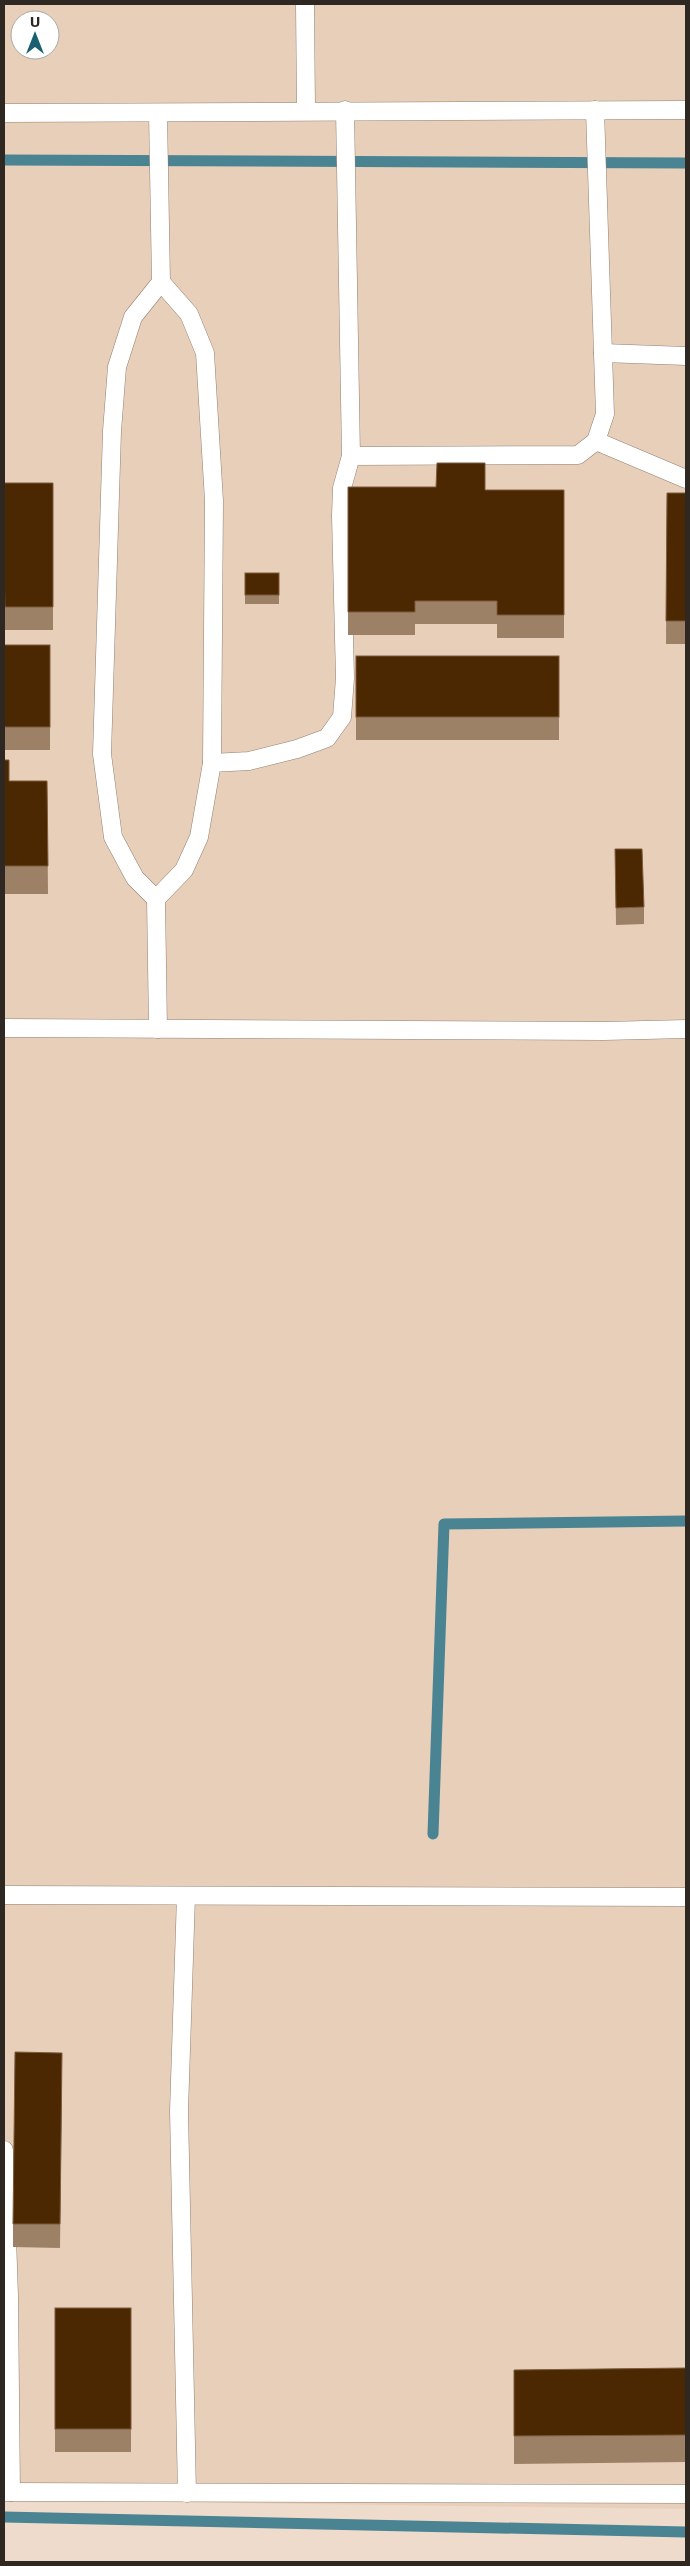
<svg xmlns="http://www.w3.org/2000/svg" width="690" height="2566" font-family="Commissioner,sans-serif">
<style>
.built{fill:#e8cfba;fill-rule:evenodd}
.lines{fill:none;stroke-linecap:round;stroke-linejoin:round}
.stream{stroke:#4a8492;stroke-width:11}
.service-casing{stroke:#928071;stroke-width:19}
.service{stroke:#fff;stroke-width:18}
.wall{fill:#9d8166}
.building{fill:#4b2702;stroke:#7c5d3e}
</style>
<rect width="100%" height="100%" fill="#efdbcb"/>
<path class="built" d="M4,4H686V2509L4,2500ZM20,20H50V50H20Z"/>
<g class="lines">
<g class="stream">
<path d="M4,160L686,163"/>
<path d="M433,1834L444,1524L686,1521"/>
<path d="M4,2517L686,2532"/>
</g>
<defs>
<g id="service">
<path d="M305,4L306,110"/>
<path d="M345,110L351,456L578,455L596,441L605,414L595,110"/>
<path d="M4,113L686,110"/>
<path d="M158,113L161,282L189,314L205,353L214,501L212,763"/>
<path d="M603,353L686,356"/>
<path d="M596,441L686,479"/>
<path d="M156,899L135,878L113,837L102,754L112,431L117,367L133,317L161,282"/>
<path d="M4,1028L604,1031L686,1029"/>
<path d="M158,1029L156,899L184,870L199,837L212,763L249,761L297,749L327,738L342,717L345,678L341,516L342,488L351,456"/>
<path d="M4,1895L686,1897"/>
<path d="M186,1896L179,2111L187,2493"/>
<path d="M4,2150L9,2296L11,2492"/>
<path d="M4,2492L686,2494"/>
</g>
</defs>
<use href="#service" class="service-casing"/>
<use href="#service" class="service"/>
</g>
<g class="wall">
<path d="M4,483H53V630H5L4,591Z"/>
<path d="M348,487L485,490H564V638H497V624H415V635H348Z"/>
<path d="M667,493H686V644H666Z"/>
<rect x="245" y="573" width="34" height="31"/>
<rect x="4" y="645" width="46" height="105"/>
<rect x="356" y="656" width="203" height="84"/>
<path d="M4,760L9,781H47L48,894H4Z"/>
<path d="M615,849L644,907V924L616,925Z"/>
<path d="M62,2076L60,2248L13,2247V2224Z"/>
<rect x="55" y="2308" width="76" height="144"/>
<path d="M686,2368V2462L514,2464V2370Z"/>
</g>
<g class="building">
<path d="M437,463H485V490H564V615H497V601H415V612H348V487H436Z"/>
<path d="M4,483H53V607H5L4,568Z"/>
<path d="M667,493H686V621H666Z"/>
<rect x="245" y="573" width="34" height="22"/>
<rect x="4" y="645" width="46" height="82"/>
<rect x="356" y="656" width="203" height="61"/>
<path d="M4,760H9V781H47L48,866H4Z"/>
<path d="M615,849H642L644,907L616,908Z"/>
<path d="M15,2052L62,2053L60,2224H13Z"/>
<rect x="55" y="2308" width="76" height="121"/>
<path d="M686,2368V2435L514,2436V2370Z"/>
</g>
<rect width="690" height="2566" fill="none" stroke="#2f2721" stroke-width="10"/>
<g transform="translate(35 35)"><circle r="24" fill="#ffffff" stroke="#aca9a6"/>
<path d="M0-4L9 19L0 12L-9 19Z" fill="#1a6071"/>
<text y="-8" font-size="14" font-weight="bold" text-anchor="middle" fill="#2f2721">U</text>
</g>
</svg>
